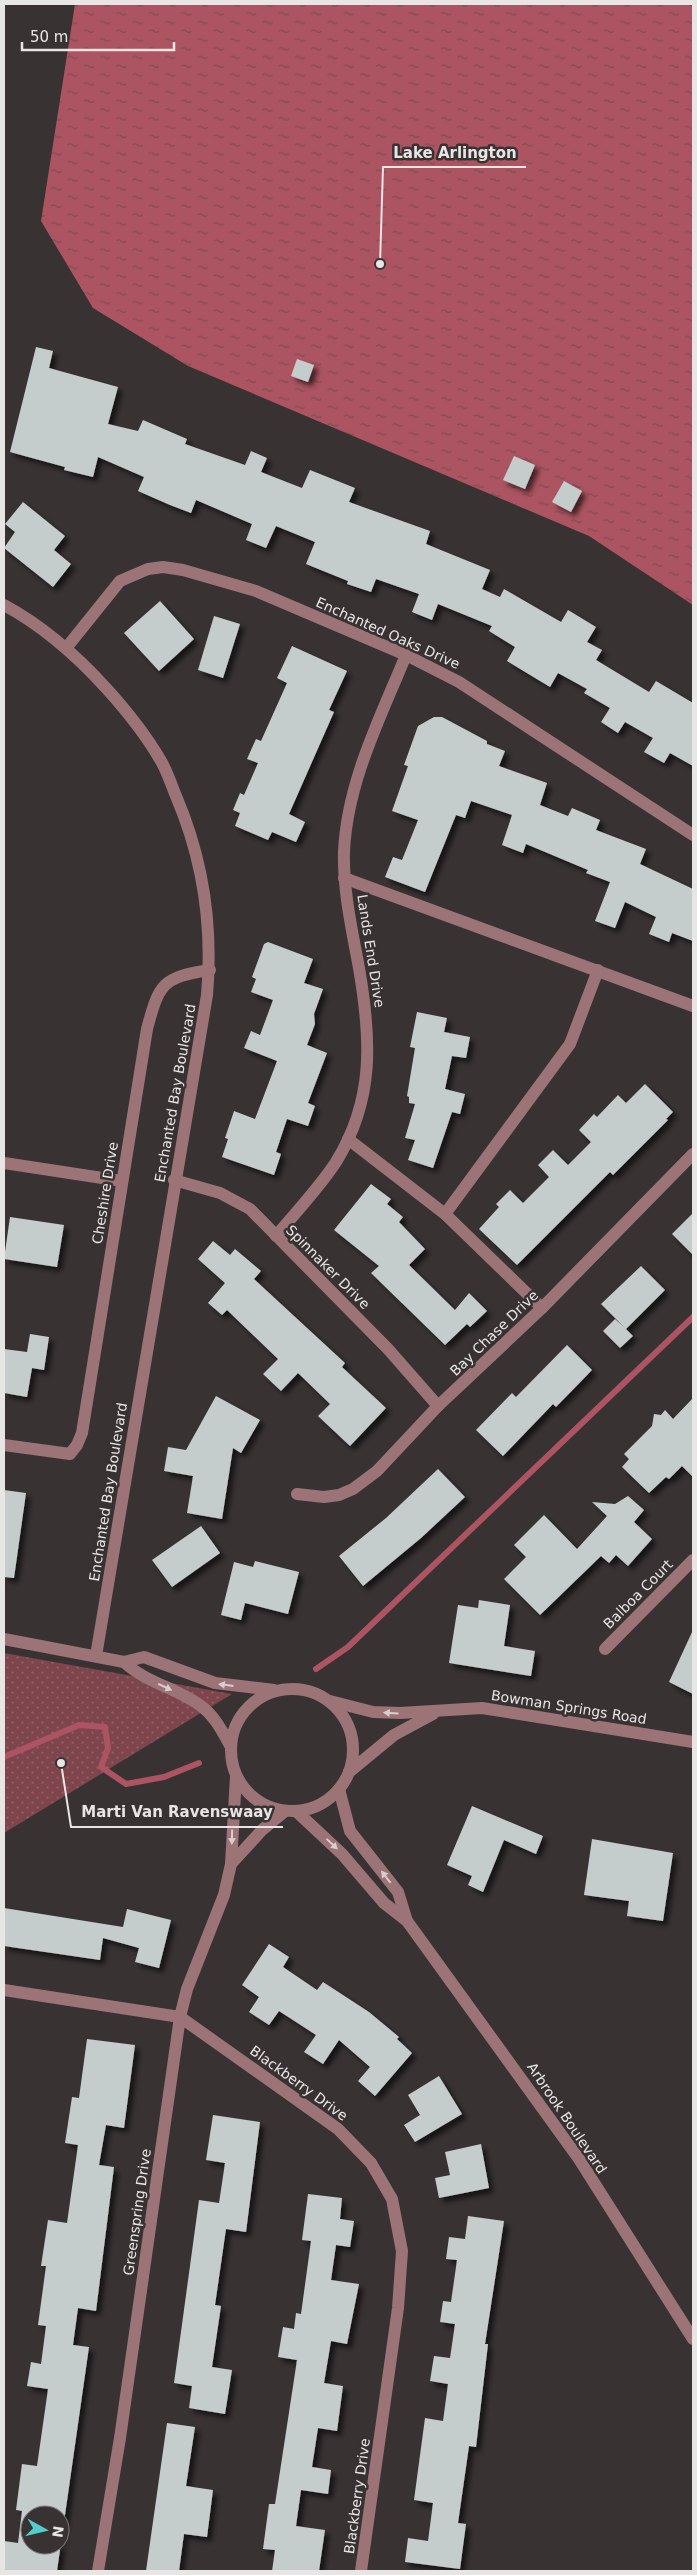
<svg xmlns="http://www.w3.org/2000/svg" width="697" height="2575" font-family="'DejaVu Sans',sans-serif">
<style>
.park{fill:url(#park-dots)}
.water{fill:url(#water-ripples)}
.lines{fill:none;stroke-linecap:round;stroke-linejoin:round}
.stream{stroke:#ac5461;stroke-width:6}
.building{fill:#c5cdcc;fill-rule:evenodd;filter:url(#shadow)}
.minor{stroke:#9c7377;stroke-width:12}
.oneway{fill:#d9cecf}
.labels{text-anchor:middle;dominant-baseline:central;stroke-width:5;stroke-linejoin:round;paint-order:stroke}
.street-label{font-size:14px;fill:#e8e5e5;stroke:#383233}
.leader{fill:none;stroke:#e8e5e5;stroke-width:2}
.callout-dot{fill:#e8e5e5;stroke:#383233;stroke-width:2}
.callout-label{font-size:15px;text-anchor:middle;font-weight:bold;fill:#e8e5e5;stroke:#383233;stroke-width:5;stroke-linejoin:round;paint-order:stroke}
</style>
<defs>
<pattern id="park-dots" width="8" height="8" patternUnits="userSpaceOnUse" patternTransform="scale(1.25)"><rect width="8" height="8" fill="#7f454d"/><path d="M2 2h.1M6 6h.1" fill="none" stroke="#916066" stroke-width="1.8" stroke-linecap="round"/></pattern>
<pattern id="water-ripples" width="26" height="14" patternUnits="userSpaceOnUse" patternTransform="scale(1.25)"><rect width="26" height="14" fill="#ac5461"/><path d="M2 4q2-2 4 0t4 0M15 11q2-2 4 0t4 0" fill="none" stroke="#7e4d54"/></pattern>
<filter id="shadow"><feDropShadow dx="4.5" dy="4.5" stdDeviation="2.5" flood-color="#0009"/></filter>
</defs>
<rect width="100%" height="100%" fill="#383233"/>
<path class="park" d="M4,1653L232,1694L4,1833Z"/>
<path class="water" d="M75,4H693V605L589,536L188,366L93,308L41,221Z"/>
<g class="lines">
<g class="stream">
<path d="M316,1669L348,1647L693,1317"/>
<path d="M4,1757L79,1725L105,1727L108,1748L101,1767L126,1784L164,1777L199,1763"/>
</g>
</g>
<g class="building">
<path d="M36,347L53,351L49,368L118,387L108,424L138,431L143,420L187,439L185,444L245,465L251,451L267,458L261,472L302,488L310,470L355,488L349,502L430,531L426,544L490,570L482,589L500,597L504,589L561,622L568,610L596,627L587,642L602,650L596,660L649,692L656,681L693,703V766L670,753L664,763L644,752L653,738L625,722L618,733L601,722L610,708L584,693L587,689L558,673L550,687L507,661L515,647L489,631L492,626L438,604L432,620L412,612L419,594L376,579L371,592L347,584L348,581L306,564L315,542L276,526L266,548L246,540L252,524L196,500L191,513L170,505L138,491L144,477L98,457L93,477L64,470L65,467L10,452Z"/>
<path d="M297,359L314,365L308,382L291,376Z"/>
<path d="M514,456L535,465L525,489L503,480Z"/>
<path d="M564,481L582,491L571,512L552,502Z"/>
<path d="M23,502L65,536L54,550L71,564L53,587L4,548L15,532L5,524Z"/>
<path d="M160,601L194,639L159,671L124,633Z"/>
<path d="M214,616L240,624L223,678L198,670Z"/>
<path d="M292,646L347,671L329,710L334,712L289,814L305,822L296,842L272,832L268,840L235,826L240,813L233,810L240,793L244,795L258,763L247,759L256,739L261,741L287,683L277,678Z"/>
<path d="M434,717H442L487,741V744L505,751L499,766L547,783L540,805L568,816L572,808L600,820L596,830L646,849L640,864L693,889V941L672,933L669,942L649,934L656,917L625,902L615,928L595,921L610,882L586,873L588,870L526,844L523,853L502,845L512,815L471,801L465,818L456,815L425,892L385,877L393,857L402,860L418,820L392,811L408,766L404,765L418,726Z"/>
<path d="M268,942L313,959L304,983L323,989L314,1014L315,1024L307,1045L327,1053L308,1103L315,1106L308,1126L287,1119L276,1152L281,1154L274,1175L222,1157L228,1139L225,1138L234,1111L255,1119L277,1061L244,1048L251,1031L260,1035L273,1000L251,992L256,979L252,977L264,944Z"/>
<path d="M417,1012L447,1018L444,1032L470,1037L466,1058L452,1056L445,1089L465,1094L460,1114L452,1112L433,1168L408,1160L415,1140L405,1138L415,1104L409,1103V1097L407,1096L415,1048L410,1047Z"/>
<path d="M645,1084L673,1112L666,1119L668,1120L613,1175L610,1172L517,1265L479,1229L499,1207L496,1204L510,1190L523,1203L549,1177L538,1165L553,1150L568,1165L591,1142L579,1130L594,1114L597,1117L618,1095L626,1103Z"/>
<path d="M371,1184L391,1199L387,1204L403,1217L399,1222L425,1249L409,1265L455,1310L469,1293L487,1311L470,1327L467,1324L445,1345L371,1273L379,1266L334,1230Z"/>
<path d="M693,1213V1255L672,1234Z"/>
<path d="M10,1217L64,1225L57,1267L4,1259Z"/>
<path d="M213,1241L230,1255L235,1249L261,1271L254,1279L345,1363L342,1367L386,1408L350,1446L318,1416L330,1404L298,1373L281,1391L263,1374L278,1359L227,1310L222,1315L208,1303L225,1283L198,1259Z"/>
<path d="M641,1266L665,1290L626,1329L633,1336L620,1348L603,1331L615,1319L625,1328L601,1304Z"/>
<path d="M30,1334L49,1337L44,1370L32,1368L27,1397L4,1393V1349L27,1352Z"/>
<path d="M567,1345L592,1370L556,1407L553,1404L503,1456L476,1430L512,1393L516,1397Z"/>
<path d="M216,1396L260,1420L241,1453L233,1448L222,1519L187,1513L193,1476L164,1471L168,1447L186,1450Z"/>
<path d="M693,1398V1477L682,1466L669,1479L666,1477L649,1493L622,1467L629,1459L624,1454L652,1426L654,1414L661,1415L665,1410L673,1419Z"/>
<path d="M438,1469L465,1497L421,1538L363,1586L339,1556L386,1518Z"/>
<path d="M4,1490L26,1493L14,1578L4,1577Z"/>
<path d="M628,1496L644,1510L634,1522L652,1539L628,1566L616,1555L609,1563L601,1556L540,1615L504,1579L526,1557L514,1545L544,1515L577,1549L607,1516L592,1502L615,1504Z"/>
<path d="M201,1526L220,1553L172,1587L152,1560Z"/>
<path d="M255,1561L299,1572L288,1614L245,1603L241,1620L221,1615L234,1562L253,1567Z"/>
<path d="M479,1600L510,1605L504,1646L535,1651L531,1676L449,1663L458,1605L478,1608Z"/>
<path d="M693,1630V1694L669,1682Z"/>
<path d="M472,1806L543,1836L536,1854L504,1840L483,1892L468,1885L472,1876L447,1865Z"/>
<path d="M592,1839L673,1853L663,1921L627,1916L629,1901L584,1895Z"/>
<path d="M4,1908L123,1927L127,1909L171,1920L159,1968L135,1962L139,1948L103,1938L100,1960L4,1946Z"/>
<path d="M269,1944L289,1957L283,1967L317,1990L323,1982L369,2012L399,2037L397,2039L412,2053L375,2096L358,2081L370,2067L339,2040L323,2064L304,2052L316,2035L279,2011L269,2025L249,2012L259,1997L242,1985Z"/>
<path d="M87,2039L135,2045L124,2128L106,2125L99,2165L114,2167L96,2311L78,2308L73,2345L89,2347L57,2571H4V2541L18,2543L22,2511L16,2510L22,2464L37,2466L48,2389L27,2386L31,2362L41,2364L46,2326L38,2325L46,2266H41L48,2220L67,2223L78,2145L65,2143L72,2097L79,2098ZM30,2515H60V2545H30Z"/>
<path d="M439,2076L462,2114L415,2142L404,2125L420,2115L408,2095Z"/>
<path d="M213,2115L260,2122L246,2232L226,2229L215,2305L221,2306L212,2367L232,2370L225,2414L189,2408L192,2386L174,2383L199,2200L219,2203L225,2163L206,2160Z"/>
<path d="M481,2144L489,2188L439,2198L435,2178L450,2175L445,2152Z"/>
<path d="M308,2194L342,2198L340,2219L354,2221L350,2247L336,2245L331,2280L359,2284L347,2344L331,2341L324,2383L343,2386L337,2431L318,2428L312,2467L331,2470L328,2494L301,2490L296,2526L325,2530L319,2571H272L275,2550L263,2549L269,2504H275L297,2360L278,2357L283,2327L294,2329L296,2313L301,2314L311,2241L302,2240Z"/>
<path d="M468,2216L504,2221L485,2344H488L476,2447L469,2446L458,2523L466,2524L460,2569L405,2562L408,2538L428,2541L433,2503L414,2500L425,2418L443,2421L448,2384L430,2381L434,2356L450,2358L455,2324L440,2322L443,2301L451,2302L457,2260L446,2259L449,2237L465,2239Z"/>
<path d="M167,2423L195,2427L186,2486L213,2490L207,2537L184,2534L179,2571H146Z"/>
</g>
<g class="lines">
<g class="minor">
<path d="M4,605C43,626 76,655 106,688C126,710 146,735 161,761C167,771 171,784 176,796C203,859 213,926 207,995L96,1656"/>
<path d="M67,647L120,581L148,569L163,567L183,570L256,591L406,655L459,682L693,835"/>
<path d="M344,878L693,1006"/>
<path d="M348,1139L445,1214L542,1308"/>
<path d="M4,1163L122,1181"/>
<path d="M174,1180L220,1193L250,1209L388,1349L438,1406"/>
<path d="M445,1214L570,1044L598,970"/>
<path d="M276,1236C296,1212 319,1188 336,1162C375,1099 371,1038 359,968C352,930 343,891 344,852C347,782 380,719 406,655"/>
<path d="M4,1445L70,1454L77,1445L82,1433L147,1029C159,984 162,977 210,970"/>
<path d="M297,1494L324,1497L339,1495L353,1489L377,1471L438,1406L542,1308L693,1154"/>
<path d="M4,1639L124,1662L144,1657L215,1683L274,1690"/>
<path d="M605,1649L693,1560"/>
<path d="M124,1662C146,1683 177,1688 201,1706C215,1716 223,1733 231,1747"/>
<circle cx="292" cy="1750" r="61"/>
<path d="M330,1701L373,1712L400,1713L482,1708L693,1742"/>
<path d="M349,1772L394,1735L433,1714"/>
<path d="M339,1789L350,1831L398,1892L407,1921"/>
<path d="M296,1811L342,1854L384,1903L407,1921L579,2159L693,2339"/>
<path d="M231,1864L262,1830L285,1811"/>
<path d="M4,1990L180,2017L338,2129L371,2163L392,2199L402,2251L398,2308L361,2571"/>
<path d="M98,2571L120,2438L180,2017L187,1989L224,1895L231,1864L236,1776"/>
</g>
</g>
<defs><path id="oneway-solid" d="M-6-.8H1V-3.2L6.5 0L1 3.2V.8H-6Z" transform="scale(1.25)"/></defs>
<g class="oneway">
<use href="#oneway-solid" transform="translate(226 1685) rotate(-173)"/>
<use href="#oneway-solid" transform="translate(165 1687) rotate(25)"/>
<use href="#oneway-solid" transform="translate(391 1713) rotate(-176)"/>
<use href="#oneway-solid" transform="translate(232 1837) rotate(91)"/>
<use href="#oneway-solid" transform="translate(332 1844) rotate(43)"/>
<use href="#oneway-solid" transform="translate(386 1877) rotate(-128)"/>
</g>
<g class="labels">
<g class="street-label">
<text transform="translate(388 633) rotate(24)">Enchanted Oaks Drive</text>
<text transform="translate(371 951) rotate(81)">Lands End Drive</text>
<text transform="translate(175 1093) rotate(-80)">Enchanted Bay Boulevard</text>
<text transform="translate(105 1193) rotate(-81)">Cheshire Drive</text>
<text transform="translate(328 1267) rotate(45)">Spinnaker Drive</text>
<text transform="translate(494 1333) rotate(-44)">Bay Chase Drive</text>
<text transform="translate(108 1492) rotate(-81)">Enchanted Bay Boulevard</text>
<text transform="translate(638 1594) rotate(-45)">Balboa Court</text>
<text transform="translate(569 1707) rotate(9)">Bowman Springs Road</text>
<text transform="translate(299 2083) rotate(36)">Blackberry Drive</text>
<text transform="translate(567 2118) rotate(56)">Arbrook Boulevard</text>
<text transform="translate(137 2212) rotate(-82)">Greenspring Drive</text>
<text transform="translate(357 2496) rotate(-82)">Blackberry Drive</text>
</g>
</g>
<path class="leader" d="M380 264L383 167H526M61 1763L71 1827H283"/>
<g class="callout-dot">
<circle cx="380" cy="264" r="5"/>
<circle cx="61" cy="1763" r="5"/>
</g>
<g class="callout-label">
<text x="455" y="158">Lake Arlington</text>
<text x="177" y="1817">Marti Van Ravenswaay</text>
</g>
<rect width="697" height="2575" fill="none" stroke="#e8e5e5" stroke-width="10"/>
<g transform="translate(45 2530) rotate(98)"><circle r="24" fill="#383233" stroke="#7e7a7a"/>
<path d="M0-4L9 19L0 12L-9 19Z" fill="#53cdcb"/>
<text y="-8" font-size="14" font-weight="bold" text-anchor="middle" fill="#e8e5e5">N</text>
</g>
<path d="M22 42v8h152v-8" fill="none" stroke="#e8e5e5" stroke-width="2.5"/>
<text x="30" y="42" font-size="15" fill="#e8e5e5" stroke="#383233" stroke-width="4" paint-order="stroke">50 m</text>
</svg>
